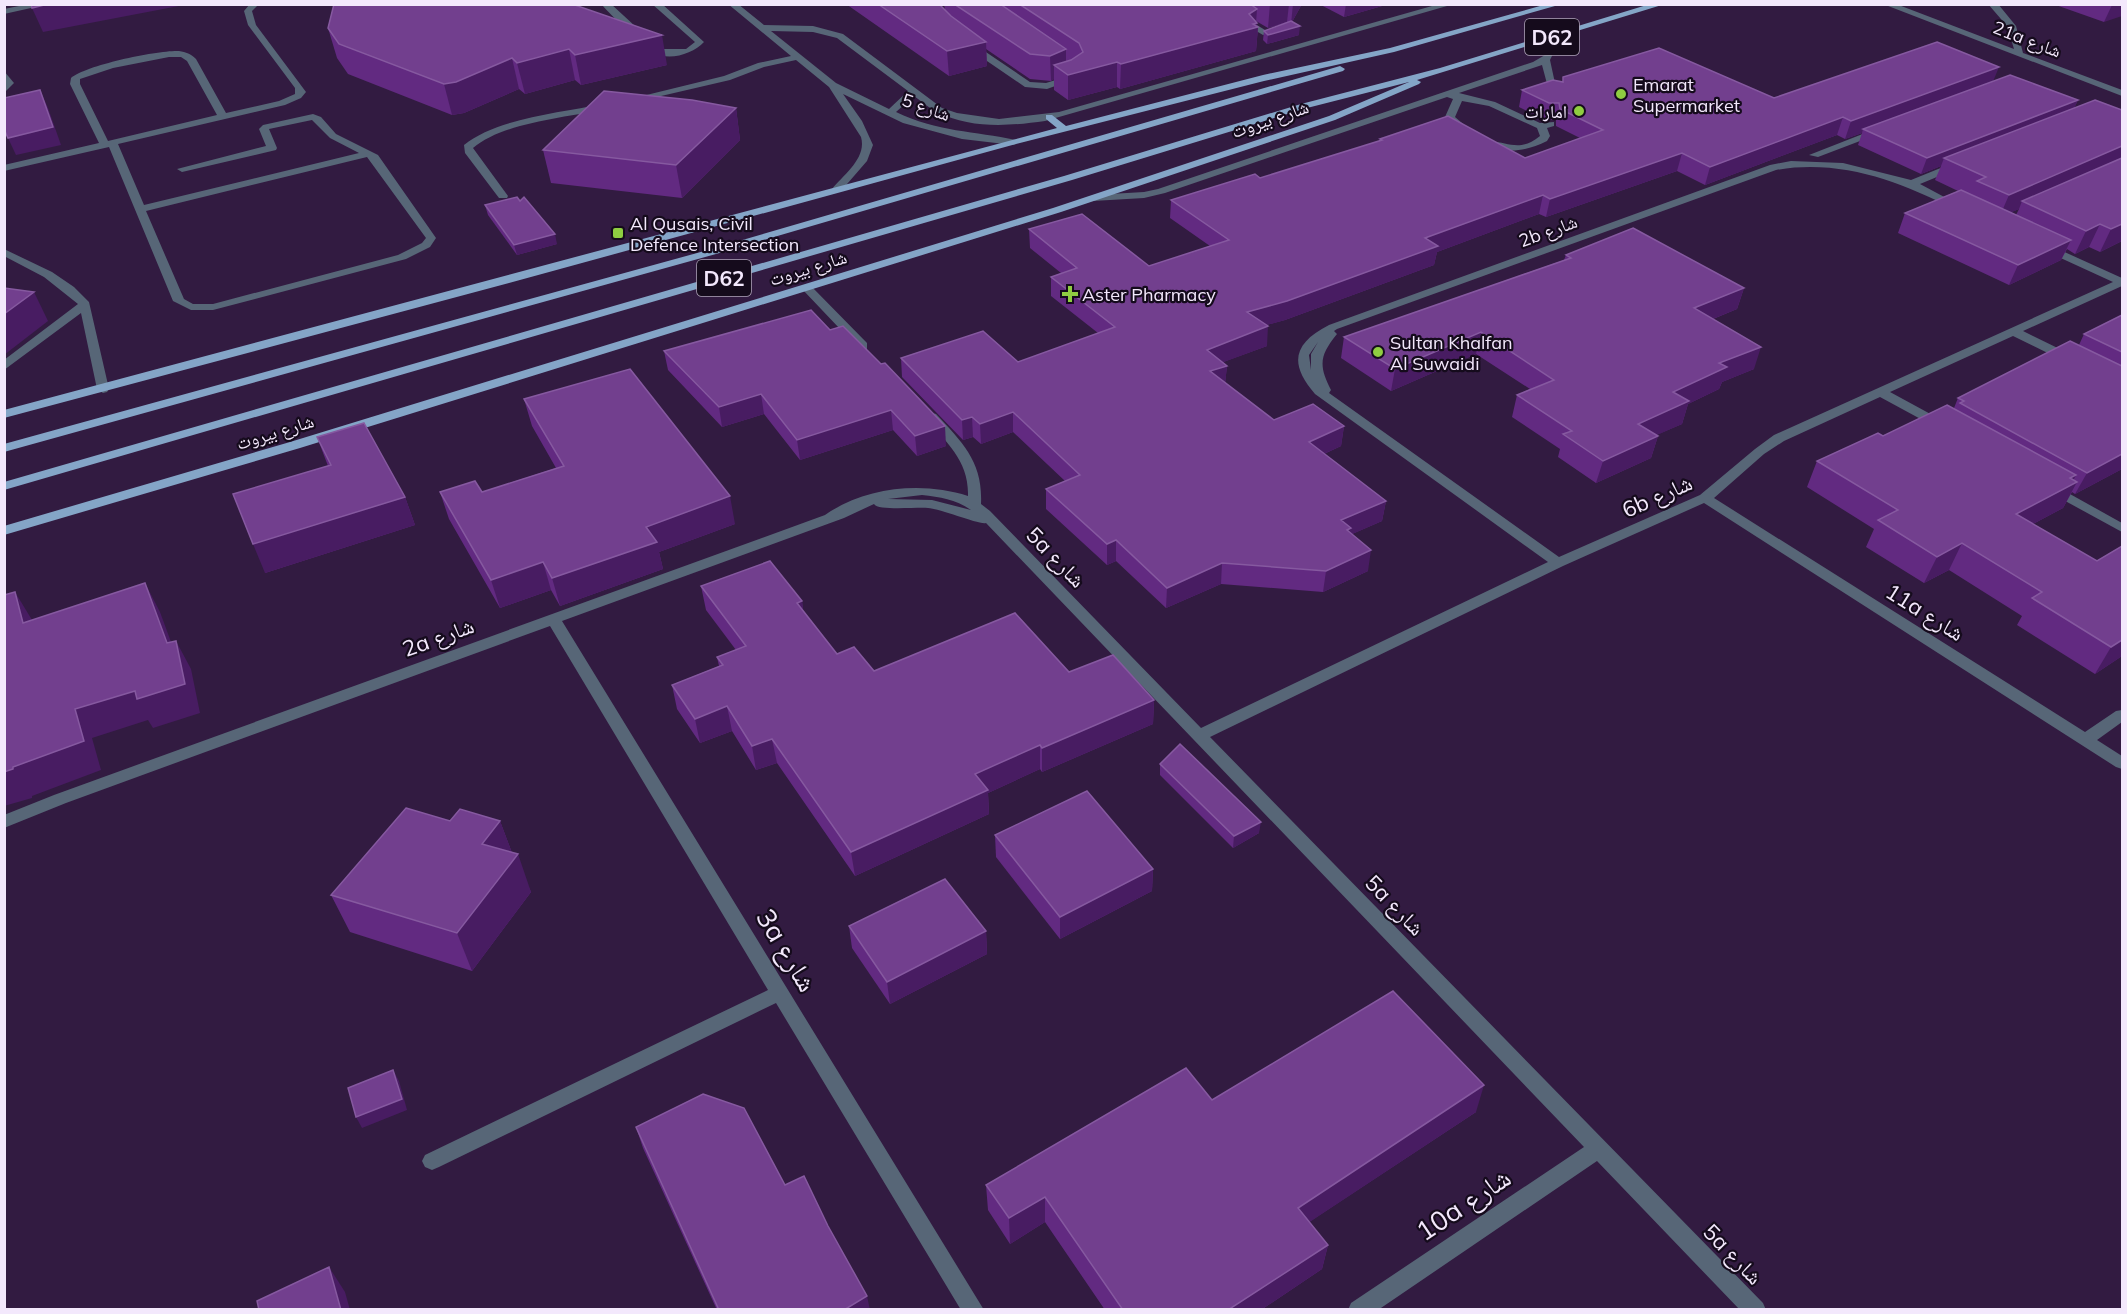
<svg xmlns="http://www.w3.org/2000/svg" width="2127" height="1314" font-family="Mulish,'Noto Naskh Arabic',sans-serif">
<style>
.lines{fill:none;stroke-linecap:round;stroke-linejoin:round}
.minor{fill:#576677;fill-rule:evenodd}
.major{fill:#84a5c7;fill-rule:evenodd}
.wall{fill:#622a81;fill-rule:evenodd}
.shaded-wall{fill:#481c62}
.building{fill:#723f8e;stroke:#8659a0;stroke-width:1.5}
.poi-dot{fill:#8fcd41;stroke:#150b1c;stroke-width:2}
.labels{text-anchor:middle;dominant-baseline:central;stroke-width:4.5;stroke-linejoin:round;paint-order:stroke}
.far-street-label{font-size:18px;fill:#f3e8fc;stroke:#150b1c}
.far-poi-label{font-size:18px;fill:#f3e8fc;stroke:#150b1c;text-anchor:start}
.shield{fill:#150b1c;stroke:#b0a6b9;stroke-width:1.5}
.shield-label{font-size:21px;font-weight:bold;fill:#f3e8fc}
.street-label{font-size:22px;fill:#f3e8fc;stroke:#150b1c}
.near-street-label{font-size:27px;fill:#f3e8fc;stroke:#150b1c}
</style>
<rect width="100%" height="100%" fill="#321b41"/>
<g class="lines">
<g class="minor">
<path d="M29,4H49L4,14V9Z"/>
<path d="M250,4H259L252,11L256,25L306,92L301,98L285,105L118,144L144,205L359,153L330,138L312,120L269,129L277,148L276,150L182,172L177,169L266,146L259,129L263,125L313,114L321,117L336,134L378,155L436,238L430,247L406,259L213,310H191L173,301L109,147L4,171V165L99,143L70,84L71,78C86,65 158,50 179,51C186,52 191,54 196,59L226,113L279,101L295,94V88L248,25L244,11ZM169,57H181L187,61L217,115L108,141L80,84V79L113,68ZM367,157L426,238L422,243L398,255L213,304H193L184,299L146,211Z"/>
<path d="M601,4H611L660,49H686L695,42L652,4H662L704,42C693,54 668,62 653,52C639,43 613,17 601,4Z"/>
<path d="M728,4H738L764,25L813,26L843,34L942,108L957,113L999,119L1059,112L1439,4H1454L1045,121C1010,126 970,129 937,112C929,108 921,101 914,96L896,112C937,132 975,131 1016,140V144L1013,145L962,139L903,123L843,94L862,121L873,145L867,161L841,191L837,192L832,189C844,174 867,158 861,137L829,87L796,60L764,67L730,80L631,103L626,100L724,76L758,63L791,56ZM771,31L813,32L837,38L908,91L889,109L836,83Z"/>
<path d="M1211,4H1222L1270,33L1263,35Z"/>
<path d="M1883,4H1896L2014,49L2007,26L1988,4H1998L2016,26L2023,53L2122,90V96Z"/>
<path d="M1555,33L1562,35L1550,60L1558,97L1550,95L1542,65L1459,93L1495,102L1540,123L1554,122V126L1547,128L1550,136L1547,141C1527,151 1508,154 1487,146V142C1507,140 1518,154 1540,136L1537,128L1489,106L1462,101L1455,117L1469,129L1461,131L1451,125L1445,117L1453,99L1447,97L1165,193L1144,198L1093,201L1088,198L1093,195L1144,192L1158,189L1533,62L1545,55Z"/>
<path d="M968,44H974L1030,82L1046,83L1072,75L1077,78L1047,89L1025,87L968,48Z"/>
<path d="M4,71L14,83L4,93Z"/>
<path d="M602,104L607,107L605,109C566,118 504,122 473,148L508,196L507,198H499L465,153L464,145C497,118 561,113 602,104Z"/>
<path d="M1878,128L1883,131L1881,133L1818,157L1809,155Z"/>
<path d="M1791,161L1843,163L1911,180L1953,163H1961V167L1920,184L1963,207L1954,209C1898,181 1841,159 1776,170L1337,329L1334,331L1337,334C1320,355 1318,365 1331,390L1329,393L1559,557L1700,495L1755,449L1774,435L2113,282L2041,249V245H2049L2122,278V286L2023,331L2074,356V362H2066L2013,336L1890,392L1947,423L1949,426L1947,429H1939L1880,397L1784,441L1764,454L1714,498L2085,732L2116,711L2122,710V722L2097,740L2122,756V769L2116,767L1704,503L1563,566L1210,737L1763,1303L1766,1310H1740L1597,1161L1378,1310H1348L1351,1303L1584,1147L986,523C979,525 942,509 928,508C916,507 878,511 874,504L844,518L562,621L984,1310H961L776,1003L439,1167L432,1170L425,1167L422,1161L425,1155L768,990L550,626L66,803L4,828V815L54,795L825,515C865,487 922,481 968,496C969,460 946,443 926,417L932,413L936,414C963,443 983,462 981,504L990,511L1201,728L1548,562L1315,394C1288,363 1294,343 1329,325L1770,165ZM1318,342L1311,354V370L1309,355ZM922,495C940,497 955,499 971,510L932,500L888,499Z"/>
<path d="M4,249L52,272L74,287L89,302L109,389L107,392L103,393L97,389L81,313L4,370V360L78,304L44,277L4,256Z"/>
<path d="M807,285L811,286L867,343V349H859L803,290L801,288Z"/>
<path d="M2052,484L2122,523V532L2047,491L2045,488Z"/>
</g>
<g class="major">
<path d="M1547,4H1562L1394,52L1264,81L1016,144L509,283L4,418V410L1057,128L1046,119V115H1052L1066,126L1263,75L1390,48Z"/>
<path d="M1650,4H1665L1417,80L1421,82L1419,84L1335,120L1061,212L300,448L4,535V526L290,442L1053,208L1329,116L1409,82L1307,108L1072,180L4,490V482L1064,176L1301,104L1440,68Z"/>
<path d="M1340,66L1345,69L1343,71L716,254L4,452V444L708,250Z"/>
</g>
</g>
<g class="wall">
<path d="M334,4L667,65L581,85L575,80L525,94L519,89L464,113L452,115L348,74L337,58L328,28Z"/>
<path d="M846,4H939L945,10L944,4H1302L1292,22L1299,35L1267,44L1263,40L1264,31L1288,22L1268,28L1256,21L1257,26L1258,27L1256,51L1120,89L1117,87L1068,100L1054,90V79L1051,81L1030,79L986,49L987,66L949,76Z"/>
<path d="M1319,4H1389L1344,17Z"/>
<path d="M2053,4H2122L2104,22Z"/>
<path d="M1993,81L2078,100L2074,108L2122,110V241L2100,252L2089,247L2075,254L2067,249L2061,260L2009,285L1898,233L1905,213L1958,191L1935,180L1941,166L1921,174L1858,145L1862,133L1845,139L1837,135L1705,185L1677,171L1546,217L1539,214L1437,252L1434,265L1285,320L1266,325L1267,346L1223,362L1227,366L1225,383L1274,420L1344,426L1341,446L1324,454L1386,501L1382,521L1352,534L1368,571L1323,592L1221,584L1166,608L1116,561L1107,565L1046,509V489L1065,481L1013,432L981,444L973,437L963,440L902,377L901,358L1018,362L1098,333L1051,296V277L1061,273L1030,248L1029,229L1149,266L1210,246L1170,218L1171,200L1260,178L1379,141L1380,139L1525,158L1580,138L1556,126V120H1545L1519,107L1522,90L1562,82L1774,98ZM2019,209L2016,215L2011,212Z"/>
<path d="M736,108L740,140L682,198L551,183L543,150Z"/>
<path d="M485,205L557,244L517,255L488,215Z"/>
<path d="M1566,255L1744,288L1737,309L1713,319L1754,369L1722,382L1719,389L1688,404L1682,424L1656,435L1658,436L1651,458L1596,483L1558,457L1560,449L1512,417L1517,395L1530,389L1476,354L1391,391L1341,358L1344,337L1564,260Z"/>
<path d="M2122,315V469L2075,494L2072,492L2063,508L2033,524L2097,561L2122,546V656L2095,674L2017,625L2022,616L1949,570L1924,583L1866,547L1874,529L1807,487L1817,461L1954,408L1958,398L2079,345L2084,334Z"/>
<path d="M830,330L946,446L917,456L893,430L800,460L764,414L722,427L668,370L664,351Z"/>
<path d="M524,399L735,524L659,552L663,569L560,606L551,590L500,608L449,519L440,492H482L556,468L532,426Z"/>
<path d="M317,437L405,497L415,525L265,573L328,466Z"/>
<path d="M701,586L802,601L803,611L837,654L874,671L1069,672L1154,700L1153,724L1042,772L1040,769L988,793L989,814L855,876L777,763L756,770L732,731L700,743L677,709L672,685L719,666L717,657L736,650L706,610Z"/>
<path d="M1160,764L1259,833L1233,848L1160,775Z"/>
<path d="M450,821H500L512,853L531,892L472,971L350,932L331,895Z"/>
<path d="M995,835L1153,869L1152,891L1060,939L996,857Z"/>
<path d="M849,926L986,931L987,954L890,1004L852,948Z"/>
<path d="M1212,1100L1476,1112L1309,1222L1328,1245L1322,1269L1261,1310H1105L1045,1222L1010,1244L988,1210L986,1185Z"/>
<path d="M636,1127L785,1185L870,1310H717L643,1148Z"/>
</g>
<g class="shaded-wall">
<path d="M48,4L184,5L43,32L32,8Z"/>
<path d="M1270,4H1289L1287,22L1268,28Z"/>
<path d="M1293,4H1302L1291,24Z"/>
<path d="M1346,4H1389L1344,17Z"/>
<path d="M2114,4H2122V16L2104,22L2112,5Z"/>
<path d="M1257,9L1256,23H1257V27H1258L1256,51L1120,89L1121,64L1249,14Z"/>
<path d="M1300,26L1299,35L1267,44L1268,35Z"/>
<path d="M662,35L667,65L581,85L575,55Z"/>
<path d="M986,42L987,66L949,76L947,51Z"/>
<path d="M569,49L575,80L525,94L517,63Z"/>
<path d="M1066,49V74L1054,65V79L1051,81L1050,56Z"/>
<path d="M512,58L519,89L464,113L452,115L444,84Z"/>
<path d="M1117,62V87L1068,100V75Z"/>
<path d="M1999,67L1992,84L1863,129L1862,133L1845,139L1851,121Z"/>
<path d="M40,90L48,108L61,145L16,155L8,138Z"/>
<path d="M2078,100L2071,115L1944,158L1941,166L1921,174L1927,158Z"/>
<path d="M736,108L740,140L682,198L676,165Z"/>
<path d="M1843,117L1837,135L1705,185L1710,167Z"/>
<path d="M2122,146V164L2022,201L2019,209L1999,218L2009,195Z"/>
<path d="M1682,153L1677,171L1546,217L1550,199Z"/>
<path d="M1543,195L1539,214L1437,252L1434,265L1285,320L1245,331L1247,312L1425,238Z"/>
<path d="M2100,224L2089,247L2075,254L2086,231Z"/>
<path d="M2122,224V241L2100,252L2111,229Z"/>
<path d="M555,234L557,244L517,255L514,245Z"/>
<path d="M2071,240L2061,260L2009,285L2018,265Z"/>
<path d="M1744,288L1737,309L1688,329L1694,308Z"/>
<path d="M34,292L48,321L4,355V314Z"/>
<path d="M1268,326L1267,346L1205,369L1207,350Z"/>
<path d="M1481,332L1476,354L1391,391L1395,369Z"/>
<path d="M1761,347L1754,369L1722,382L1719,389L1688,404L1682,424L1632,446L1638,424L1673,392L1719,363Z"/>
<path d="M1227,366L1225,385L1210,371Z"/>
<path d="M761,394L764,414L722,427L719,407Z"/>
<path d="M891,410L893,430L800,460L797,440Z"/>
<path d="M1013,412V432L981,444L980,424Z"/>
<path d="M972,417L973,437L963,440L962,420Z"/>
<path d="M945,426L946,446L917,456L915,436Z"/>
<path d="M1344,426L1341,446L1306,462L1309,442Z"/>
<path d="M1658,436L1651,458L1596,483L1603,461Z"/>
<path d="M2122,454V469L2075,494L2087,473Z"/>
<path d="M2076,475L2071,485L2077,482L2063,508L2003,540L2016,514Z"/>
<path d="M730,496L735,524L659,552L663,569L560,606L552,578L646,527Z"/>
<path d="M405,497L415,525L265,573L253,544Z"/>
<path d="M1386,501L1382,521L1350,535L1341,520Z"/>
<path d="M1116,540V561L1107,565V544Z"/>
<path d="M1962,543L1949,570L1924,583L1937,557Z"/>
<path d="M1371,550L1368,571L1323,592L1326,571Z"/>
<path d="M543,562L551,590L500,608L491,580Z"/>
<path d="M1222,563L1221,584L1166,608L1167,588Z"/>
<path d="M145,583L160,612L182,672L167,643Z"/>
<path d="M15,592L32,620L23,623Z"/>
<path d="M802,601L805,625L797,603Z"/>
<path d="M2122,640V656L2095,674L2111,647Z"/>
<path d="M176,641L191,669L200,713L153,728L148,720L92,738L101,770L32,796V798L4,806V772L13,767L75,709L135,691Z"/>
<path d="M1154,700L1153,724L1042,772V748Z"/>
<path d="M727,706L732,731L700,743L695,719Z"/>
<path d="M772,739L777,763L756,770L752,746Z"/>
<path d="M1040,745V769L988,793L989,814L855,876L851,852L975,774Z"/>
<path d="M500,821L514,858L482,844Z"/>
<path d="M1261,822L1259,833L1233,848L1234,836Z"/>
<path d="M518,854L531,892L472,971L457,933Z"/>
<path d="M1153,869L1152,891L1060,939V917Z"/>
<path d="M986,931L987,954L890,1004L887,982Z"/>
<path d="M393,1070L399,1081L407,1110L362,1128L356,1117Z"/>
<path d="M1484,1085L1476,1112L1293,1233L1298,1208Z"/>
<path d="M1045,1197V1222L1010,1244L1009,1218Z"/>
<path d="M1328,1245L1322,1269L1261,1310H1228Z"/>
<path d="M329,1267L345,1292L350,1310H341Z"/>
<path d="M867,1296L870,1310H844Z"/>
</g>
<g class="building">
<path d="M31,4H48L32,8Z"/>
<path d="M334,4H572L662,35L575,55L569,49L517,63L512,58L456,82L444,84L339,44L328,28Z"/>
<path d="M878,4H939L951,16L986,42L947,51Z"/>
<path d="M954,4H1000L1066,49L1050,56L1030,54Z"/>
<path d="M1019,4H1250L1257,9L1249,14L1257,23L1253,24L1258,27L1121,64L1117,62L1068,75L1054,65L1071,60L1083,52L1079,43Z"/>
<path d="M1291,21L1300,26L1268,35L1264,31Z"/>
<path d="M1937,42L1999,67L1851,121L1843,117L1710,167L1682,153L1550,199L1543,195L1425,238L1438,246L1287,301L1247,312L1268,326L1207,350L1227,366L1210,371L1274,420L1313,404L1344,426L1309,442L1386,501L1341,520L1351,528L1347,530L1371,550L1326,571L1222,563L1167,588L1116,540L1107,544L1046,489L1080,475L1013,412L980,424L972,417L962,420L901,358L983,331L1018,362L1115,327L1051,277L1077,268L1029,229L1082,214L1149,266L1229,240L1171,200L1255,174L1260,178L1382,140L1380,139L1448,116L1525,158L1603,130L1560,109L1559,103H1549L1522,90L1553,80L1563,82V77L1659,48L1774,98Z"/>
<path d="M2010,75L2078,100L1927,158L1863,129Z"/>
<path d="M40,90L53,127L8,138L4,129V98Z"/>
<path d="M604,91L692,100L736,108L676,165L543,150Z"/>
<path d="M2095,100L2122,110V146L2009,195L1977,181L1986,177L1944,158Z"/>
<path d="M2122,158V224L2111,229L2100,224L2086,231L2022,201Z"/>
<path d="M1961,190L2071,240L2018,265L1905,213Z"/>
<path d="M517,197L520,201L524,197L555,234L514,245L485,205Z"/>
<path d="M1633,228L1744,288L1694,308L1761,347L1719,363L1727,367L1673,392L1689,401L1638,424L1658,436L1603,461L1563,434L1572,431L1517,395L1554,380L1481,332L1395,369L1344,337L1571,258L1566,255Z"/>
<path d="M4,288L34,292L4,314Z"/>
<path d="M811,310L830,330L843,326L881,364L885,363L945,426L915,436L891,410L797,440L761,394L719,407L664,351Z"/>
<path d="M2122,315V352L2084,334Z"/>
<path d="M2070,341L2122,366V454L2087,473L1960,403L1964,401L1958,398Z"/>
<path d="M630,369L730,496L646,527L657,542L552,578L543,562L491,580L440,492L475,481L482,492L564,466L524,399Z"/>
<path d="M1947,405L2076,475L2070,478L2077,482L2016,514L2097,561L2122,546V640L2111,647L2032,598L2042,592L1962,543L1937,557L1878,520L1898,510L1817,461L1878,433L1883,436Z"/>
<path d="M364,423L405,497L253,544L233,494L331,465L317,437Z"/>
<path d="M770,561L802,601L797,603L837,654L854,647L874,671L1015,613L1069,672L1113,655L1154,700L1042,748L1040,745L975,774L988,790L851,852L772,739L752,746L727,706L695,719L672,685L723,665L717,657L746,646L701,586Z"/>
<path d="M145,583L167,643L176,641L185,684L137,699L135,691L75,709L84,741L13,767V769L4,772V595L15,592L23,623Z"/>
<path d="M1180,744L1261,822L1234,836L1160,764Z"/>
<path d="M1087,791L1153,869L1060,917L995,835Z"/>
<path d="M406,808L450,821L460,809L500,821L482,844L518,854L457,933L331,895Z"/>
<path d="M945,879L986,931L887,982L849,926Z"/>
<path d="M1393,991L1484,1085L1298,1208L1328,1245L1228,1310H1123L1045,1197L1009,1218L986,1185L1186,1068L1212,1100Z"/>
<path d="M393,1070L402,1099L356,1117L348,1088Z"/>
<path d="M703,1094L744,1108L785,1185L804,1176L828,1226L867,1296L844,1310H719L636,1127Z"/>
<path d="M329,1267L341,1310H259L257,1301Z"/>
</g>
<g class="poi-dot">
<circle cx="1621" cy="94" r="6"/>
<circle cx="1579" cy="111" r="6"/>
<rect x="612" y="227" width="12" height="12" rx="3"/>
<path d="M1067 285h6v6h6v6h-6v6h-6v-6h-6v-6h6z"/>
<circle cx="1378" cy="352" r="6"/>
</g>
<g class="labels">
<g class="far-street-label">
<text transform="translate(2027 39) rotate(21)">21a شارع</text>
<text transform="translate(926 107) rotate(19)">شارع 5</text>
<text transform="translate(1270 119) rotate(-19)">شارع بيروت</text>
<text transform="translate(1548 231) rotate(-20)">2b شارع</text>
<text transform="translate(808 268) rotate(-17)">شارع بيروت</text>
<text transform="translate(275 432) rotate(-17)">شارع بيروت</text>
</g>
<g class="far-poi-label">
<text x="1633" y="84">Emarat<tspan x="1633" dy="21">Supermarket</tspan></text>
<text x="1567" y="111" text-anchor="end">امارات</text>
<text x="630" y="223">Al Qusais, Civil<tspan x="630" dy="21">Defence Intersection</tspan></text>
<text x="1082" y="294">Aster Pharmacy</text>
<text x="1390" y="342">Sultan Khalfan<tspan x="1390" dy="21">Al Suwaidi</tspan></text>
</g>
<g class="shield">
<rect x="1525" y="19" width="54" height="36" rx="4.5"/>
<rect x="697" y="260" width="54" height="36" rx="4.5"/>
</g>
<g class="shield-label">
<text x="1552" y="37">D62</text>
<text x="724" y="278">D62</text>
</g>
<g class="street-label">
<text transform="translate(1657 496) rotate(-24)">6b شارع</text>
<text transform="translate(1056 557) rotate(46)">5a شارع</text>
<text transform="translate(1925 612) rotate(32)">11a شارع</text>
<text transform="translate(438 637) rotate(-20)">2a شارع</text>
<text transform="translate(1395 905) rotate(46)">5a شارع</text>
<text transform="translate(1733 1254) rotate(46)">5a شارع</text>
</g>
<g class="near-street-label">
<text transform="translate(787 950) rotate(59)">3a شارع</text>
<text transform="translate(1463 1204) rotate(-34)">10a شارع</text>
</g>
</g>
<rect width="2127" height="1314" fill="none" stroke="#f3e8fc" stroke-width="12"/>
</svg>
